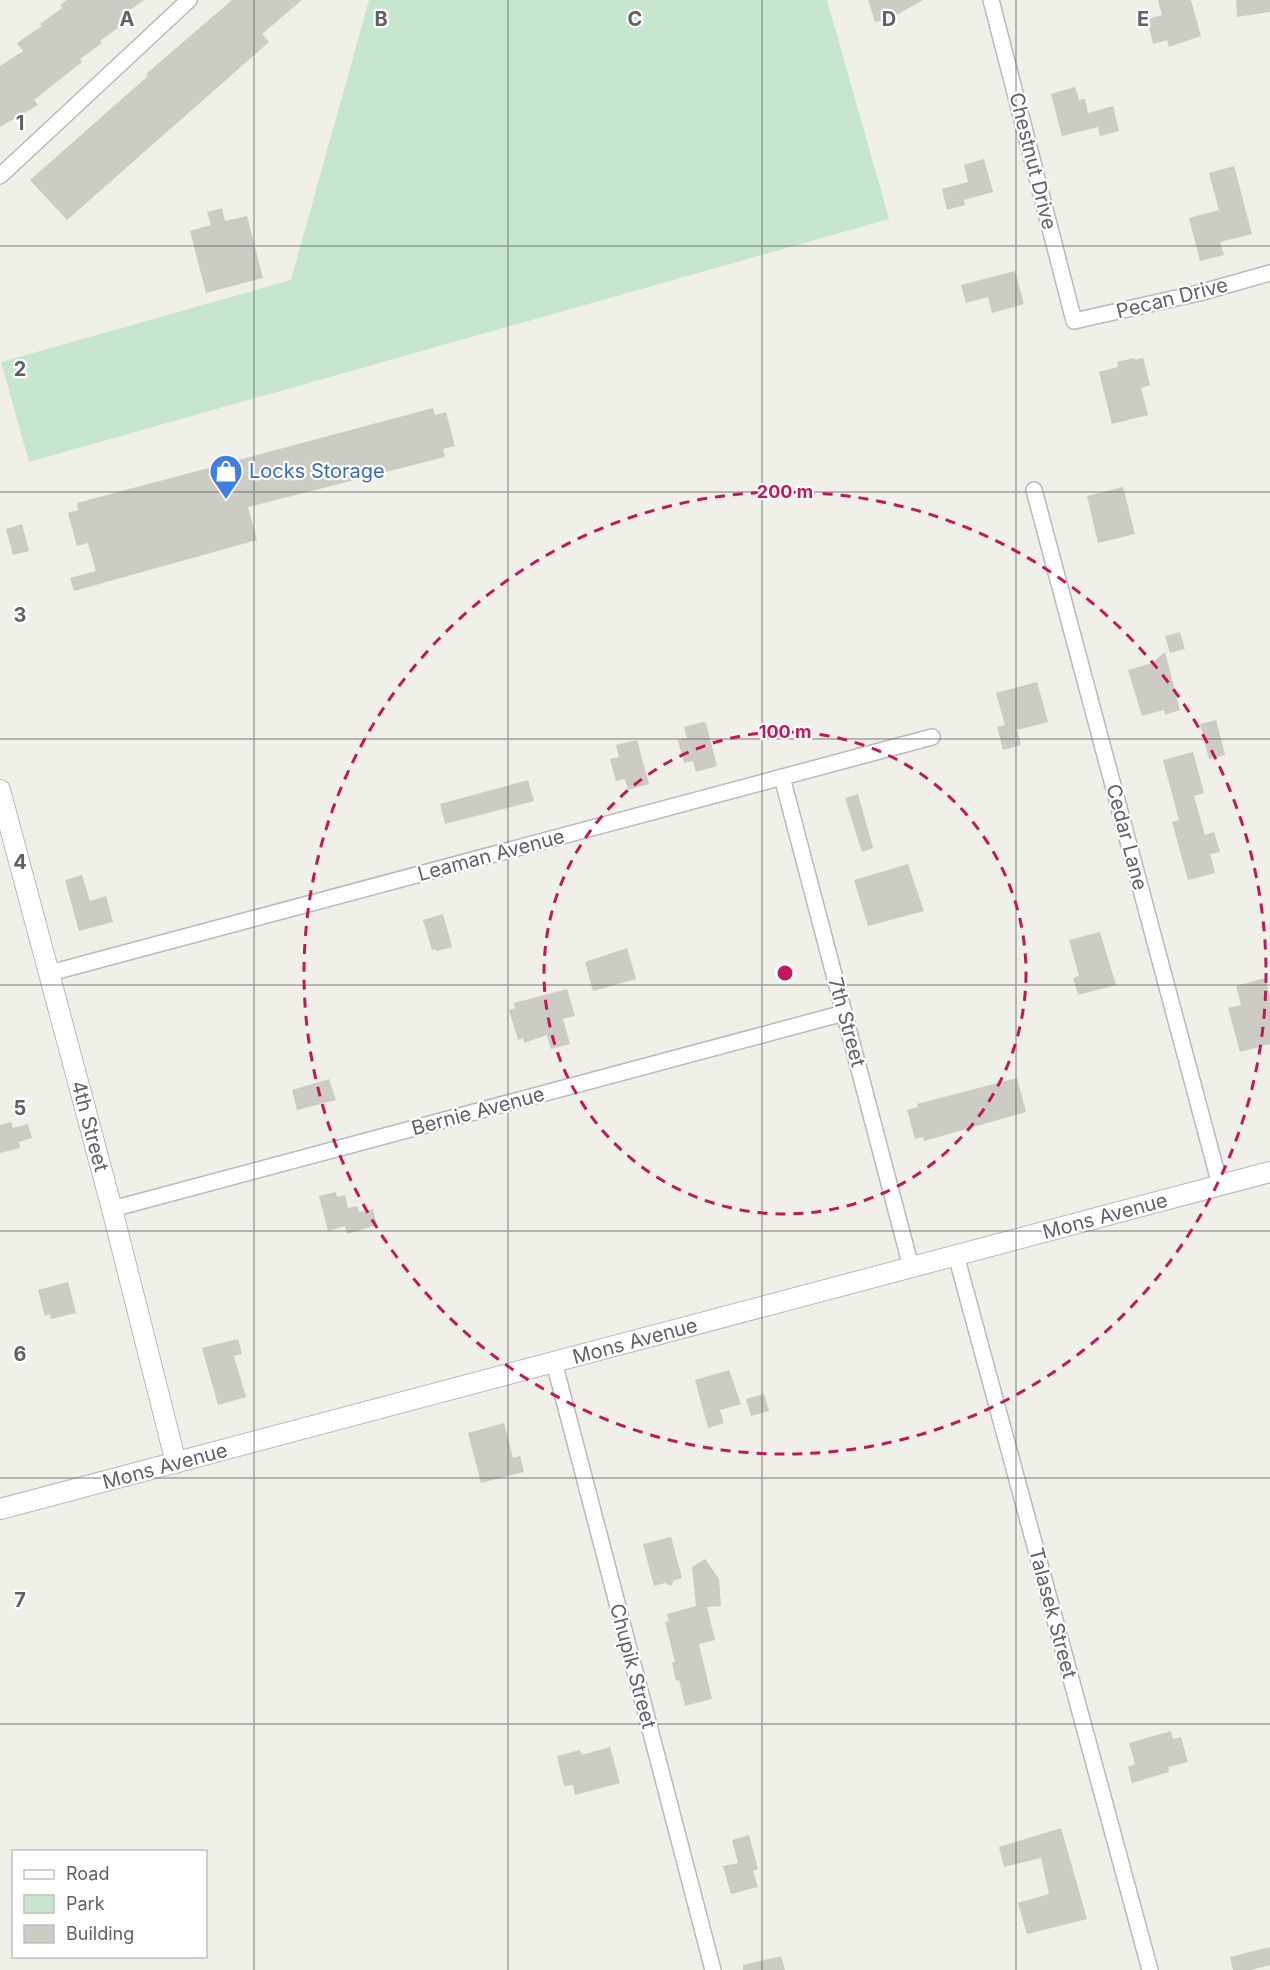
<svg xmlns="http://www.w3.org/2000/svg" width="1270" height="1970" font-family="Inter,sans-serif">
<style>
.green{fill:#c6e7cd}
.building{fill:#cccbc4}
.lines{fill:none;stroke-linecap:round;stroke-linejoin:round}
.minor-casing{stroke:#b8b9bd;stroke-width:18}
.tertiary-casing{stroke:#b8b9bd;stroke-width:22}
.minor{stroke:#fff;stroke-width:15}
.tertiary{stroke:#fff;stroke-width:20}
.grid{fill:none;stroke:#5f6167;stroke-width:1.5;stroke-opacity:0.55}
.ring{fill:none;stroke:#c2185b;stroke-width:3;stroke-dasharray:10 8}
.labels{text-anchor:middle;dominant-baseline:central;stroke-width:4.5;stroke-linejoin:round;paint-order:stroke}
.street-label{font-size:20px;fill:#5f6167;stroke:#fff}
.shop-label{font-size:20px;fill:#366cbe;stroke:#fff;text-anchor:start}
.grid-label{font-size:20px;text-anchor:middle;font-weight:bold;fill:#5f6167;stroke:#fff;stroke-width:4.5;stroke-linejoin:round;paint-order:stroke}
.centre{fill:#c2185b;stroke:#fff;stroke-width:3}
.ring-label{font-size:18px;text-anchor:middle;font-weight:bold;fill:#c2185b;stroke:#fff;stroke-width:4.5;stroke-linejoin:round;paint-order:stroke}
</style>
<rect width="100%" height="100%" fill="#f0f0e8"/>
<path class="green" d="M369,0H827L889,219L29,462L1,362L291,280Z"/>
<g class="building">
<path d="M67,0H144L119,18L123,24L100,41L102,43L80,59L82,62L34,100L38,105L0,127V66L23,51L17,43L42,26L40,24L62,8L60,5Z"/>
<path d="M232,0H302L262,34L269,42L67,220L30,180L148,76L146,74Z"/>
<path d="M868,0H923L893,17L875,22Z"/>
<path d="M1158,0H1191L1201,36L1169,47L1167,40L1153,44L1147,19L1162,15Z"/>
<path d="M1236,0H1270V12L1237,17Z"/>
<path d="M1075,87L1079,100L1085,99L1088,113L1113,106L1119,131L1100,136L1098,127L1062,136L1051,94Z"/>
<path d="M984,159L993,192L964,200L965,205L947,210L942,189L968,182L964,165Z"/>
<path d="M1234,166L1252,234L1220,242L1224,255L1200,261L1189,218L1219,210L1209,173Z"/>
<path d="M222,208L225,221L247,216L263,278L206,293L190,231L211,225L207,212Z"/>
<path d="M1015,271L1024,304L992,313L988,297L966,303L961,285Z"/>
<path d="M1134,358L1135,360L1143,358L1150,385L1141,388L1148,415L1112,424L1099,372L1118,367L1117,362Z"/>
<path d="M433,408L435,415L446,412L455,446L443,449L445,457L248,507L257,540L74,591L70,578L96,571L88,543L77,546L68,513L78,510L77,503Z"/>
<path d="M1123,487L1135,534L1098,543L1087,496Z"/>
<path d="M22,524L29,551L13,555L6,529Z"/>
<path d="M1180,632L1185,649L1170,653L1165,636Z"/>
<path d="M1165,652L1180,710L1165,715L1164,710L1142,716L1128,670L1152,663Z"/>
<path d="M1037,682L1048,722L1017,730L1021,745L1003,750L997,727L1005,725L996,693Z"/>
<path d="M1216,720L1225,755L1209,759L1200,724Z"/>
<path d="M703,722L706,723L717,766L696,772L693,761L684,763L678,740L687,738L684,727Z"/>
<path d="M637,740L649,784L628,790L625,779L616,781L610,759L619,757L616,745Z"/>
<path d="M1193,752L1204,793L1194,796L1205,835L1214,832L1220,852L1210,854L1215,873L1188,880L1172,822L1179,820L1163,760Z"/>
<path d="M528,780L534,801L445,824L440,804Z"/>
<path d="M858,794L873,848L862,852L845,798Z"/>
<path d="M908,864L924,911L868,926L854,880Z"/>
<path d="M82,875L90,901L106,896L113,922L79,931L65,880Z"/>
<path d="M443,914L452,947L436,951V949L432,950L423,920Z"/>
<path d="M1100,932L1116,985L1078,995L1073,978L1079,976L1069,940Z"/>
<path d="M627,948L636,979L593,991L585,962Z"/>
<path d="M1265,978L1270,996V1044L1240,1052L1228,1008L1241,1005L1236,986Z"/>
<path d="M567,989L575,1016L563,1019L570,1044L551,1049L547,1035L524,1043L523,1038L518,1040L509,1010L515,1008L514,1003Z"/>
<path d="M1017,1078L1026,1112L924,1141L923,1137L915,1139L907,1110L918,1107L917,1104Z"/>
<path d="M329,1079L336,1100L297,1110L292,1090Z"/>
<path d="M11,1122L13,1128L28,1124L32,1138L19,1142L20,1148L0,1153V1125Z"/>
<path d="M336,1192L337,1197L345,1195L348,1208L357,1206L359,1212L373,1209L377,1225L347,1234L345,1226L328,1231L319,1196Z"/>
<path d="M68,1282L76,1313L51,1319L50,1314L45,1316L38,1290Z"/>
<path d="M238,1339L242,1354L234,1356L246,1397L218,1405L202,1348Z"/>
<path d="M729,1370L741,1404L720,1410L724,1423L708,1428L695,1380Z"/>
<path d="M764,1394L769,1411L751,1416L746,1399Z"/>
<path d="M504,1423L513,1458L520,1456L524,1472L481,1483L468,1433Z"/>
<path d="M671,1537L682,1578L674,1580L671,1586L665,1583L654,1586L643,1544Z"/>
<path d="M705,1559L719,1579L721,1606L707,1607L715,1640L699,1644L712,1699L685,1706L679,1680L676,1681L672,1663L675,1662L665,1622L669,1621L667,1614L696,1606L692,1567Z"/>
<path d="M1171,1731L1173,1739L1181,1737L1188,1762L1168,1767L1169,1772L1132,1783L1128,1767L1135,1764L1129,1743Z"/>
<path d="M610,1747L620,1783L575,1795L573,1785L564,1786L557,1756L580,1750L582,1755Z"/>
<path d="M1061,1828L1087,1919L1027,1934L1018,1903L1049,1894L1041,1858L1004,1867L999,1847Z"/>
<path d="M749,1835L758,1869L753,1871L758,1887L731,1894L723,1866L738,1863L732,1840Z"/>
<path d="M1270,1947V1965L1251,1970H1233L1230,1957Z"/>
<path d="M781,1956L785,1970H743V1965Z"/>
</g>
<g class="lines">
<defs>
<g id="minor">
<path d="M991,0L1074,321L1199,293L1270,273"/>
<path d="M0,176L189,0"/>
<path d="M1034,490L1220,1185"/>
<path d="M782,777L911,1267"/>
<path d="M50,973L932,737"/>
<path d="M112,1209L844,1013"/>
<path d="M956,1255L1150,1970"/>
<path d="M554,1362L713,1970"/>
</g>
<g id="tertiary">
<path d="M0,790L112,1209L176,1463"/>
<path d="M0,1509L1270,1172"/>
</g>
</defs>
<use href="#minor" class="minor-casing"/>
<use href="#tertiary" class="tertiary-casing"/>
<use href="#minor" class="minor"/>
<use href="#tertiary" class="tertiary"/>
</g>
<path class="grid" d="M254,0V1970M508,0V1970M762,0V1970M1016,0V1970M0,246H1270M0,492H1270M0,739H1270M0,985H1270M0,1231H1270M0,1478H1270M0,1724H1270"/>
<g class="ring">
<circle cx="785" cy="973" r="241"/>
<circle cx="785" cy="973" r="481"/>
</g>
<defs>
<symbol id="shop-pin" viewBox="-11 -11 22 30"><path d="M0 17L-7.5 6A9.5 9.5 0 1 1 7.5 6Z" fill="#3f7fe0" stroke="#fff"/><path d="M-5-2.5h2.3a2.7 3.5 0 0 1 5.4 0H5L5.5 6h-11ZM-1.5-2.5h3a1.5 2.3 0 0 0-3 0Z" fill="#fff"/></symbol>
</defs>
<g fill-rule="evenodd">
<use href="#shop-pin" x="207" y="452" width="38" height="52"/>
</g>
<g class="labels">
<g class="street-label">
<text transform="translate(1033 161) rotate(76)">Chestnut Drive</text>
<text transform="translate(1172 298) rotate(-14)">Pecan Drive</text>
<text transform="translate(1127 837) rotate(75)">Cedar Lane</text>
<text transform="translate(491 855) rotate(-15)">Leaman Avenue</text>
<text transform="translate(847 1022) rotate(75)">7th Street</text>
<text transform="translate(478 1111) rotate(-15)">Bernie Avenue</text>
<text transform="translate(90 1126) rotate(75)">4th Street</text>
<text transform="translate(1105 1216) rotate(-15)">Mons Avenue</text>
<text transform="translate(635 1341) rotate(-15)">Mons Avenue</text>
<text transform="translate(165 1466) rotate(-15)">Mons Avenue</text>
<text transform="translate(1053 1613) rotate(75)">Talasek Street</text>
<text transform="translate(633 1666) rotate(75)">Chupik Street</text>
</g>
<g class="shop-label">
<text x="249" y="471">Locks Storage</text>
</g>
</g>
<g class="grid-label">
<text x="127" y="26">A</text>
<text x="381" y="26">B</text>
<text x="635" y="26">C</text>
<text x="889" y="26">D</text>
<text x="1143" y="26">E</text>
<text x="20" y="130">1</text>
<text x="20" y="376">2</text>
<text x="20" y="622">3</text>
<text x="20" y="869">4</text>
<text x="20" y="1115">5</text>
<text x="20" y="1361">6</text>
<text x="20" y="1607">7</text>
</g>
<circle cx="785" cy="973" r="9" class="centre"/>
<g class="ring-label">
<text x="785" y="498">200 m</text>
<text x="785" y="738">100 m</text>
</g>
<rect x="12" y="1850" width="195" height="108" fill="#ffffff" stroke="#bfc0c2" stroke-width="1.5"/>
<rect x="24" y="1870" width="30" height="9" fill="#ffffff" stroke="#bfc0c2" stroke-width="1.5"/>
<text x="66" y="1880" font-size="18" fill="#5f6167">Road</text>
<rect x="24" y="1895" width="30" height="18" fill="#c6e7cd" stroke="#bfc0c2" stroke-width="1.5"/>
<text x="66" y="1910" font-size="18" fill="#5f6167">Park</text>
<rect x="24" y="1925" width="30" height="18" fill="#cccbc4" stroke="#bfc0c2" stroke-width="1.5"/>
<text x="66" y="1940" font-size="18" fill="#5f6167">Building</text>
</svg>
